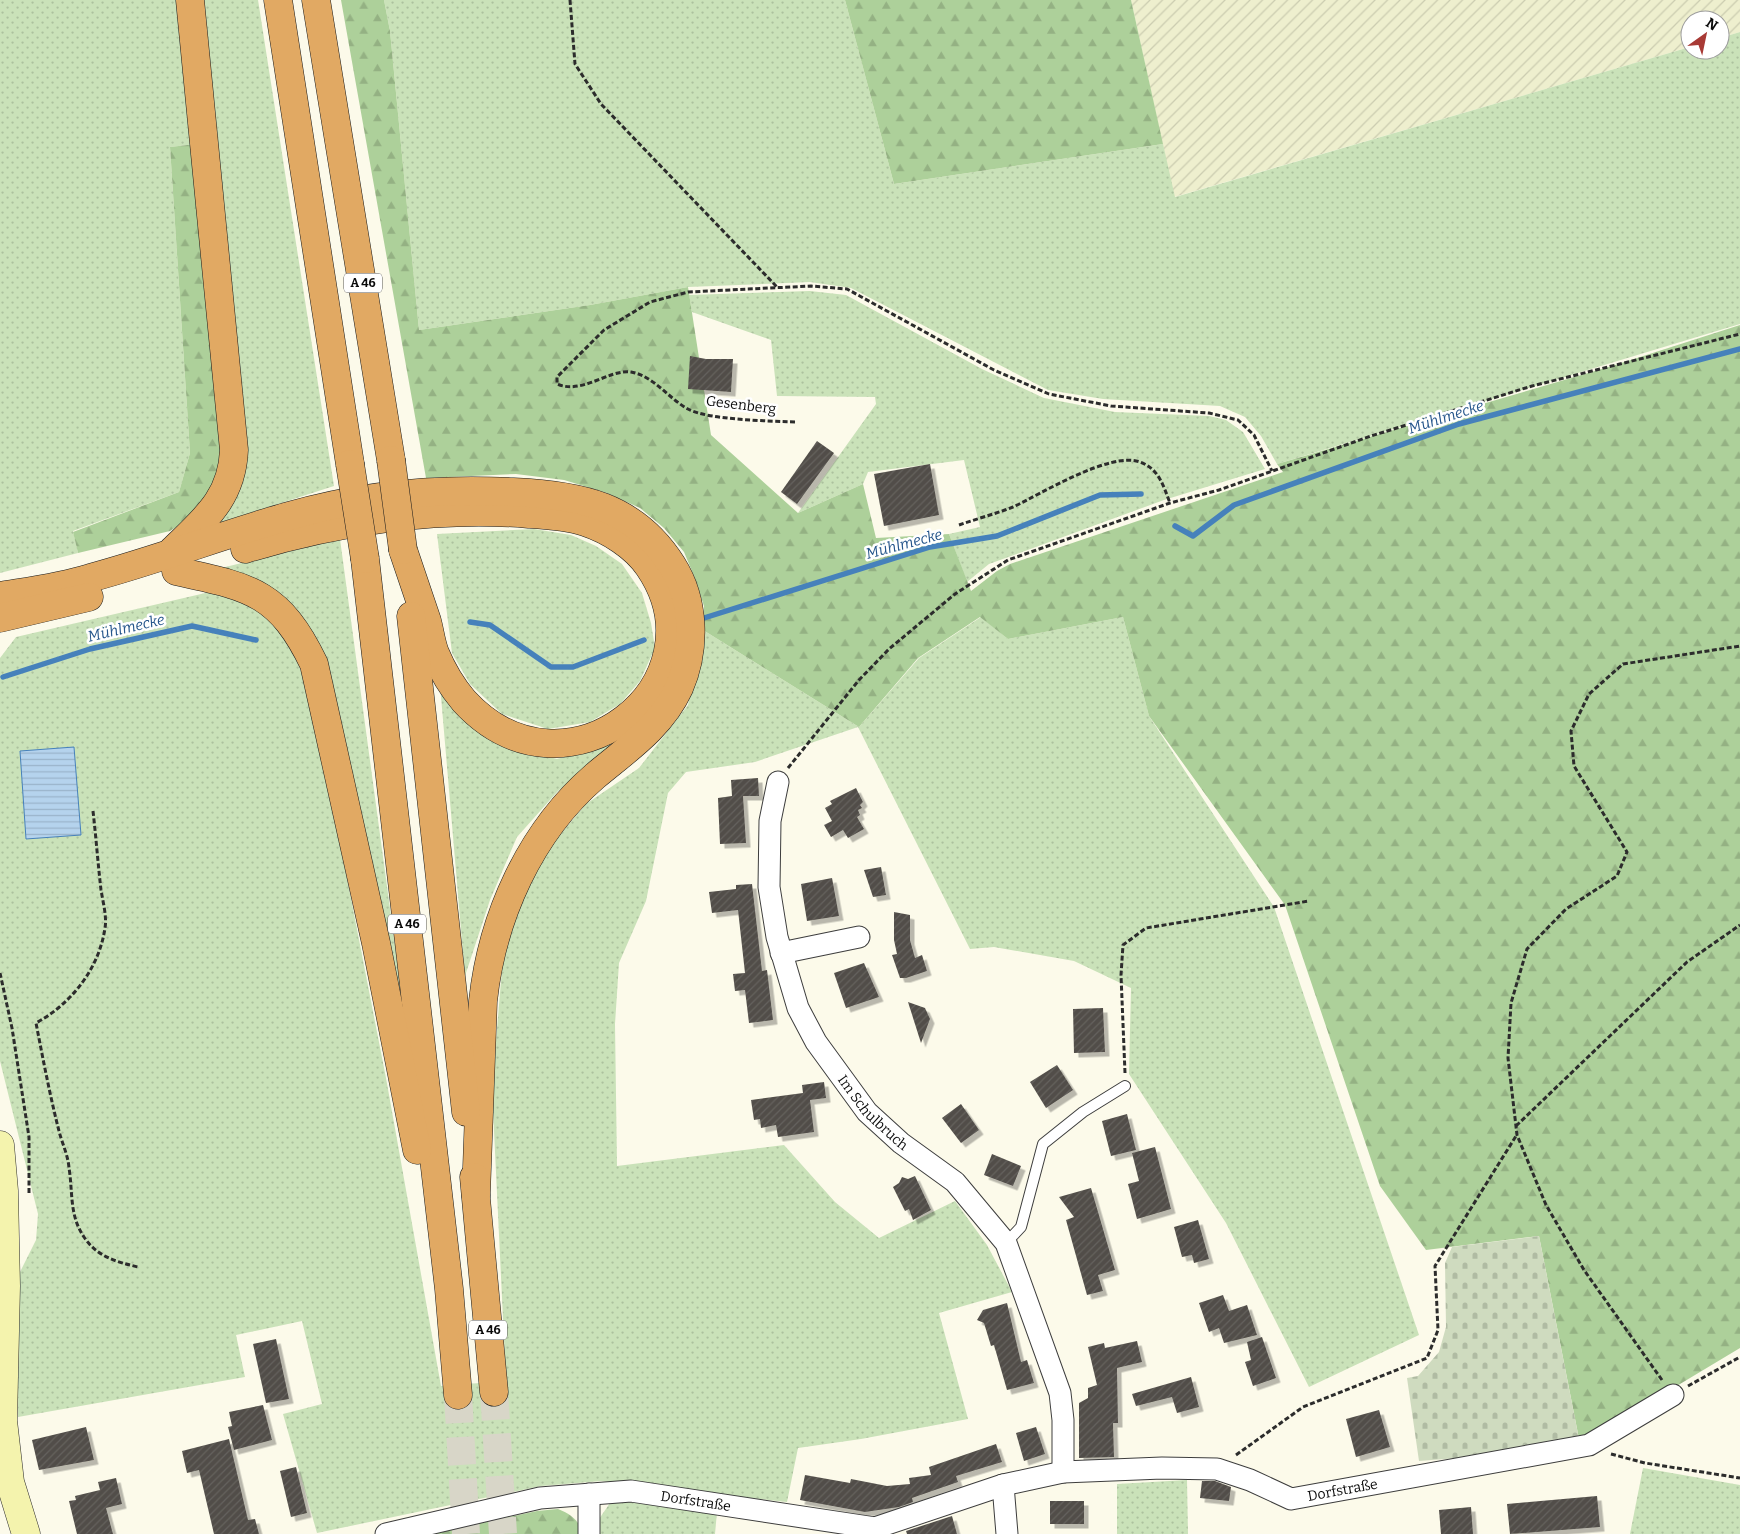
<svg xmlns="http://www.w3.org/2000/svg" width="1740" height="1534" font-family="Bitter,serif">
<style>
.farmland{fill:url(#farmland-furrows)}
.grass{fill:url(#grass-dots)}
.forest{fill:url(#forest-firs)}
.cemetery{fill:url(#cemetery-stones)}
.water{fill:url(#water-rules);stroke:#4681bb}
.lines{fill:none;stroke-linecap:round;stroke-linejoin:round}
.stream{stroke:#4681bb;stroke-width:5.5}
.building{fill:url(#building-hatch);filter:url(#shadow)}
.highway-tunnel{stroke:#d8d6c8;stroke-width:28;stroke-dasharray:28 14;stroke-linecap:butt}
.lane-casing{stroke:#3d3d3d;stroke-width:12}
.street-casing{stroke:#3d3d3d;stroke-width:23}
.secondary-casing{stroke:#2c2c2c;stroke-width:29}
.highway-casing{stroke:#1b1b1b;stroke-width:29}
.path{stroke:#2c2c2c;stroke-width:3;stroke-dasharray:5 2.5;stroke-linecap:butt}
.lane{stroke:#fff;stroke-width:10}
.street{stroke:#fff;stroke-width:21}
.secondary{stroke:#f4f3ad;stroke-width:28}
.highway{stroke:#e1a963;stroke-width:28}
.highway-bridge-casing{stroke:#1b1b1b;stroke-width:29;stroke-linecap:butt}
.highway-bridge{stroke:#e1a963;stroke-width:28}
.labels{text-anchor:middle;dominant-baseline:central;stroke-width:5;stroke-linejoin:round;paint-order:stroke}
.shield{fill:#fff;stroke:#545454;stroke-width:1}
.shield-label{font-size:12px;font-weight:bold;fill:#0a0a0a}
.street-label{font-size:14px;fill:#0a0a0a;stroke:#fff}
.water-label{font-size:15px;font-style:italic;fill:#25558b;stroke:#fff}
</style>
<defs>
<pattern id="farmland-furrows" width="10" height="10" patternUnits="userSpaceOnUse" patternTransform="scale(1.25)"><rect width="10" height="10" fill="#eeefce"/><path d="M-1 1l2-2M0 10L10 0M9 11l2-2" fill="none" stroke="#cbccb0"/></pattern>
<pattern id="grass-dots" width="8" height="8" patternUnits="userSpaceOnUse" patternTransform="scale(1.25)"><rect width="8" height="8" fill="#cae2b9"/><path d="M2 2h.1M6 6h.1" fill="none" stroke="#acc19e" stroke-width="1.8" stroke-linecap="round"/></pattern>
<pattern id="forest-firs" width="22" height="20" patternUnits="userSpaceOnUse" patternTransform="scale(1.25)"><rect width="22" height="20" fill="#add09a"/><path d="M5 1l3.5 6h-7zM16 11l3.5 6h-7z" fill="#94b183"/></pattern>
<pattern id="cemetery-stones" width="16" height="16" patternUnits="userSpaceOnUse" patternTransform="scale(1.25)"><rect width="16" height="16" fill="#cfdbbf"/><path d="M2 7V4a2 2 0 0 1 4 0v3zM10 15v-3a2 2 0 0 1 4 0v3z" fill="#b0bba3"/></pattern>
<pattern id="water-rules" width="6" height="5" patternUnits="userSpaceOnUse" patternTransform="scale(1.25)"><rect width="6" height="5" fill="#b5d3ed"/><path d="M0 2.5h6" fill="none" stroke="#9ab4ca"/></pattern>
<pattern id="building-hatch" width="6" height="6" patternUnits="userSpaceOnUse" patternTransform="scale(1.25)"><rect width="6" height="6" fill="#514d48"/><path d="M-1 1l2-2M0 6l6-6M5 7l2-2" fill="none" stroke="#65625e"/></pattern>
<filter id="shadow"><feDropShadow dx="4.5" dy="4.5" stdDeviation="0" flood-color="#0004"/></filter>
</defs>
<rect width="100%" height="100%" fill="#fcfaea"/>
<path class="farmland" d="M1131,0H1740V32L1720,38V20H1690V47L1174,197Z"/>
<g class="grass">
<path d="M0,0H180L196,144L170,147L190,453L179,492L73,531L78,553L0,573Z"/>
<path d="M201,0H258L334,486L213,525Z"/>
<path d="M384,0H845L894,184L1163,144L1175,197L1690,47V50H1720V38L1740,32V324L1277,464L1261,436L1245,417L1220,406L1103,399L1048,390L851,288L810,282L688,287L590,305L419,330L390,31Z"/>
<path d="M810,291L846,295L982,369L1044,398L1115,412L1209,416L1226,420L1243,432L1265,469L1164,500L989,564L967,582L949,534L980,527L964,460L868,472L863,484L798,513L876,404L875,397L777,396L771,340L692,312L689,295Z"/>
<path d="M534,529L571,535L596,546L622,564L642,593L651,623L655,648L640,681L620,704L590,722L548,729L502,714L470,684L452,653L437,534Z"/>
<path d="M340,539L412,1071L305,630L213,570Z"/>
<path d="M214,591L263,613L293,647L315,714L386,1078L441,1386L506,1381L492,1089L504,945L537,862L586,804L639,768L688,705L703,630L859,727L919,658L981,617L1008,639L1123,617L1149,716L1274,907L1419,1335L1309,1387L1226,1223L1129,1074L1131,988L1074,961L994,947L970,949L858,727L755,762L686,772L668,793L646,901L619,963L615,1024L617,1166L784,1145L835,1202L879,1238L955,1201L987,1245L1012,1292L939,1313L968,1419L861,1439L798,1448L787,1502L601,1481L541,1486L317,1533L283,1414L322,1404L302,1321L236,1335L245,1377L18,1417L17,1278L36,1240L38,1214L0,1061V658L16,637Z"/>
<path d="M440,685L462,719L499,744L557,759L615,743L558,791L517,837L490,900L465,976Z"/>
<path d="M1643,1468L1740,1485V1534H1630Z"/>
<path d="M1187,1480L1188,1534H1117V1484Z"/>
<path d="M612,1500L717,1512L715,1534H597V1522Z"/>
</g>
<g class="forest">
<path d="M341,0H384L390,31L419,330L590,305L688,287L711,435L798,513L863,484L876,538L949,534L971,591L997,571L1010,564L1283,472L1277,464L1612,366L1740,325V1348L1580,1444L1539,1236L1426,1250L1380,1186L1285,905L1149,716L1123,617L1008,639L980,617L918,658L859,727L703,630L704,606L694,576L684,552L664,528L640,508L607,493L564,480L516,474L426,478Z"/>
<path d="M845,0H1131L1163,144L894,184Z"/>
<path d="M196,144L224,449L222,481L204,509L170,531L78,553L73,532L179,492L190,453L170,147Z"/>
<path d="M558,1509C570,1514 580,1520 582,1534H429L537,1511Z"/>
</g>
<path class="cemetery" d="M1539,1236L1580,1444L1498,1455L1419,1461L1407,1378L1418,1376L1439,1352L1446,1327L1445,1263L1452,1247Z"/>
<path class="water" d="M74,747L81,835L26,839L20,751Z"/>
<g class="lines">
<g class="stream">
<path d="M1175,526L1193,536L1234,505L1459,424L1740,349"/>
<path d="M704,618L930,547L997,536L1100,495L1141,494"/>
<path d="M470,622L490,625L551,667H573L644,640"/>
<path d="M3,677L90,649L192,626L256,640"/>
</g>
</g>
<g class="building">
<path d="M690,356L706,359H733L731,392L688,389Z"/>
<path d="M817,441L834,453L797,504L781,492Z"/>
<path d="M930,464L939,515L884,526L874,474Z"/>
<path d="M758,778L759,796H743L746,843L720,844L718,798L732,796L731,780Z"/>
<path d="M856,788L863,802L860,805L862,808L858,810L860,815L857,817L864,829L848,838L843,830L831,837L824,825L832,821L825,808L832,804L830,801Z"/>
<path d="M881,867L886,895L873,897L864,870Z"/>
<path d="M832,878L839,916L807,921L801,884Z"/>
<path d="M752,884L762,971L767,970L773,1020L749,1023L745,990L735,991L733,974L745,973L738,910L712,913L709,892L736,889V885Z"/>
<path d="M894,912L910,915V940L915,958L922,955L927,971L906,978H900L892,955L897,954L894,940Z"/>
<path d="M864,963L879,997L846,1008L834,973Z"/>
<path d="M908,1002L925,1008L930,1019L921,1043Z"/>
<path d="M1103,1008L1105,1052L1074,1053L1073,1009Z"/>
<path d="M1057,1065L1073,1090L1046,1108L1030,1082Z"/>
<path d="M824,1082L826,1098L810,1100L814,1132L778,1137L776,1125L761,1128L760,1119L754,1120L751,1100L803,1093L802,1085Z"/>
<path d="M961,1104L979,1130L961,1143L942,1118Z"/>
<path d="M1127,1114L1136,1150L1111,1156L1102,1121Z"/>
<path d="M1155,1147L1171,1209L1137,1219L1128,1184L1139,1181L1132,1153Z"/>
<path d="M992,1154L1021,1166L1013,1186L984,1175Z"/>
<path d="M915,1176L931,1210L913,1220L909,1209L905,1211L893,1187L899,1183L902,1177L908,1179Z"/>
<path d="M1091,1188L1115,1270L1098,1275L1103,1291L1087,1295L1066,1220L1074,1217L1059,1197Z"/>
<path d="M1198,1220L1209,1259L1194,1263L1192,1255L1182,1257L1174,1227Z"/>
<path d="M1223,1295L1229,1311L1247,1305L1257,1335L1224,1343L1219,1328L1209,1332L1199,1303Z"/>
<path d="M1007,1303L1021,1362L1027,1360L1034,1383L1007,1390L994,1345L991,1346L984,1323L977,1320L983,1310Z"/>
<path d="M1262,1337L1276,1378L1253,1386L1245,1362L1251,1360L1247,1342Z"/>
<path d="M276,1339L289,1399L266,1403L253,1344Z"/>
<path d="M1137,1341L1142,1362L1117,1368L1118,1423H1113L1114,1457L1079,1458V1403L1088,1398V1388L1097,1385L1088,1347L1104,1343L1105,1348Z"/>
<path d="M1191,1377L1199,1407L1177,1413L1172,1397L1136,1406L1132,1394Z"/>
<path d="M263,1405L272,1440L234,1450L228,1427L232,1426L229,1412Z"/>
<path d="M1379,1410L1390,1447L1356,1457L1346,1419Z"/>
<path d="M86,1427L94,1460L39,1470L32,1440Z"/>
<path d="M1036,1427L1045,1454L1024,1461L1016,1433Z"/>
<path d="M229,1439L248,1520L255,1519L259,1534H214L199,1470L187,1473L182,1451Z"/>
<path d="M996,1444L1002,1462L956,1476L958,1482L912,1498L913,1502L899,1507L865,1512L800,1500L805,1475L850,1483L851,1479L887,1486L910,1484L909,1478L931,1475L929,1467Z"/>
<path d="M296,1467L307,1513L291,1517L280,1471Z"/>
<path d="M116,1478L122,1504L106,1508L113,1534H77L69,1501L76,1500L75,1496L100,1490L98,1482Z"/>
<path d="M1202,1481H1215L1231,1487L1229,1501L1200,1498Z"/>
<path d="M1597,1496L1600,1527L1510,1534L1507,1504Z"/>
<rect x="1050" y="1501" width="34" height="23"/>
<path d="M1471,1507L1473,1534H1441L1439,1510Z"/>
<path d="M952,1516L957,1534H907L906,1531Z"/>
</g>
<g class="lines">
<g class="highway-tunnel">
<path d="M494,1392L503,1534"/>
<path d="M458,1395L466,1534"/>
</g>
<defs>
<path id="lane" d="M1006,1243L1021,1227L1043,1144L1083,1112L1125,1086"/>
<g id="street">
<path id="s1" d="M778,782L770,821L769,887L777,937L798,1008L816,1042L867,1112L901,1143L955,1182L1006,1243L1060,1393L1063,1420V1472"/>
<path d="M781,953L859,937"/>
<path d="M1003,1485L1007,1534"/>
<path d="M589,1494V1534"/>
<path id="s2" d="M386,1534L540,1498L631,1491L875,1528L1003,1485L1063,1472L1162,1468L1217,1469L1250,1480L1291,1499L1589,1445L1673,1395"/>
</g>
<path id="secondary" d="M0,1145L4,1191L6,1286L3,1421L10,1482L26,1534"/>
<g id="highway">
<path d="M278,0L350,464"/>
<path d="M316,0L391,460"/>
<path d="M245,549C334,522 435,506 529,514C547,515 567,516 585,522C609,530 635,546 649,567C728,683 566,812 464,701C453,688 442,670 435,653C431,643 430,632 427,621C419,598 411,574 403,550"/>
<path d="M173,550C205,519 232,498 234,450L190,0"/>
<path d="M365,559L449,1289L458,1395"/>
<path d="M176,571C249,587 279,591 314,664L376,943L417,1150"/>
<path d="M0,596C30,591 61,587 90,578C157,560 222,535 289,516C361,495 438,488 513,492C579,495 634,505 672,565C695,601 696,649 679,688C661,727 626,750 595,776C530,832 492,917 483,1001L476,1195"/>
<path d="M411,616L466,1112"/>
<path d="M0,618L89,597"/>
<path d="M474,1177L494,1392"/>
</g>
</defs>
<use href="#lane" class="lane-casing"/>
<use href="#street" class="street-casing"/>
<use href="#secondary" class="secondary-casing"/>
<use href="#highway" class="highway-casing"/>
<g class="path">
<path d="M570,0L575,64L601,104L777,287"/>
<path d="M795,422C770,421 708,420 688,409C669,399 654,376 631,372C609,369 582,395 557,384V377L604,330L650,302L688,292L811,286L847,289L994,370L1049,394L1111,406L1209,413L1238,420L1254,435L1272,471"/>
<path d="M959,525C976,519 995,514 1013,507C1041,494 1110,451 1140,462C1159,469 1163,485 1170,503"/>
<path d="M788,768L859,680L889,649L955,594L1008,560L1170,503L1219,490L1371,436L1532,386L1740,334"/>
<path d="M93,811C96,837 98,864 101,890C103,902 107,917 105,928C99,969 71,1004 36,1023C43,1059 50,1096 59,1131C62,1143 68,1155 69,1168C73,1192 69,1215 84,1237C97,1257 117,1262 138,1267"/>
<path d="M0,973L12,1028L29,1137V1195"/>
<path d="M1125,1073L1121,975L1123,945L1146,928L1309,901"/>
<path d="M1516,1126L1687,962L1740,925"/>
<path d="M1662,1380L1584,1270L1546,1205L1517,1135L1508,1058L1511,1003L1527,949L1566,909L1617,876L1627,852L1574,766L1571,731L1589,694L1623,664L1740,646"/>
<path d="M1688,1386L1740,1357"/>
<path d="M1611,1454L1645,1463L1740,1478"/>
<path d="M1236,1455L1303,1407L1427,1358L1438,1330L1435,1266L1516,1136"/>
</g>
<use href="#lane" class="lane"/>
<use href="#street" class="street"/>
<use href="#secondary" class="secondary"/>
<use href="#highway" class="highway"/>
<defs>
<g id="highway-bridge">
<path d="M391,460L403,550"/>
<path d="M350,464L365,559"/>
</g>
</defs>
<use href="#highway-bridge" class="highway-bridge-casing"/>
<use href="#highway-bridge" class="highway-bridge"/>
</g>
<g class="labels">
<g class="shield">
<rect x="344" y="273.5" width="38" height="19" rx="4"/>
<rect x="388" y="914.5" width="38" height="19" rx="4"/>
<rect x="469" y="1320.5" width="38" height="19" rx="4"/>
</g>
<g class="shield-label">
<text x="363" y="283">A 46</text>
<text x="407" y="924">A 46</text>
<text x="488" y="1330">A 46</text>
</g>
<g class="street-label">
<text transform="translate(741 405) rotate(7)">Gesenberg</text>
<text stroke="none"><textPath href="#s1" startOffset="360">Im Schulbruch</textPath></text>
<text stroke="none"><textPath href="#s2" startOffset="979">Dorfstraße</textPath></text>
<text stroke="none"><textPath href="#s2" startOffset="315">Dorfstraße</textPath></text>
</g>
<g class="water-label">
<text transform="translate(1446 417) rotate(-18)">Mühlmecke</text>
<text transform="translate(904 544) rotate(-15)">Mühlmecke</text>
<text transform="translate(126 628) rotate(-13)">Mühlmecke</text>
</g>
</g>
<g transform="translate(1705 35) rotate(33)"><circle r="24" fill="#ffffff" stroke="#9d9d9d"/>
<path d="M0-4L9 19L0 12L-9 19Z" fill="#a83a35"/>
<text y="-8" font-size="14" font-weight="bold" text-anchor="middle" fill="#0a0a0a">N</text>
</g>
</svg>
